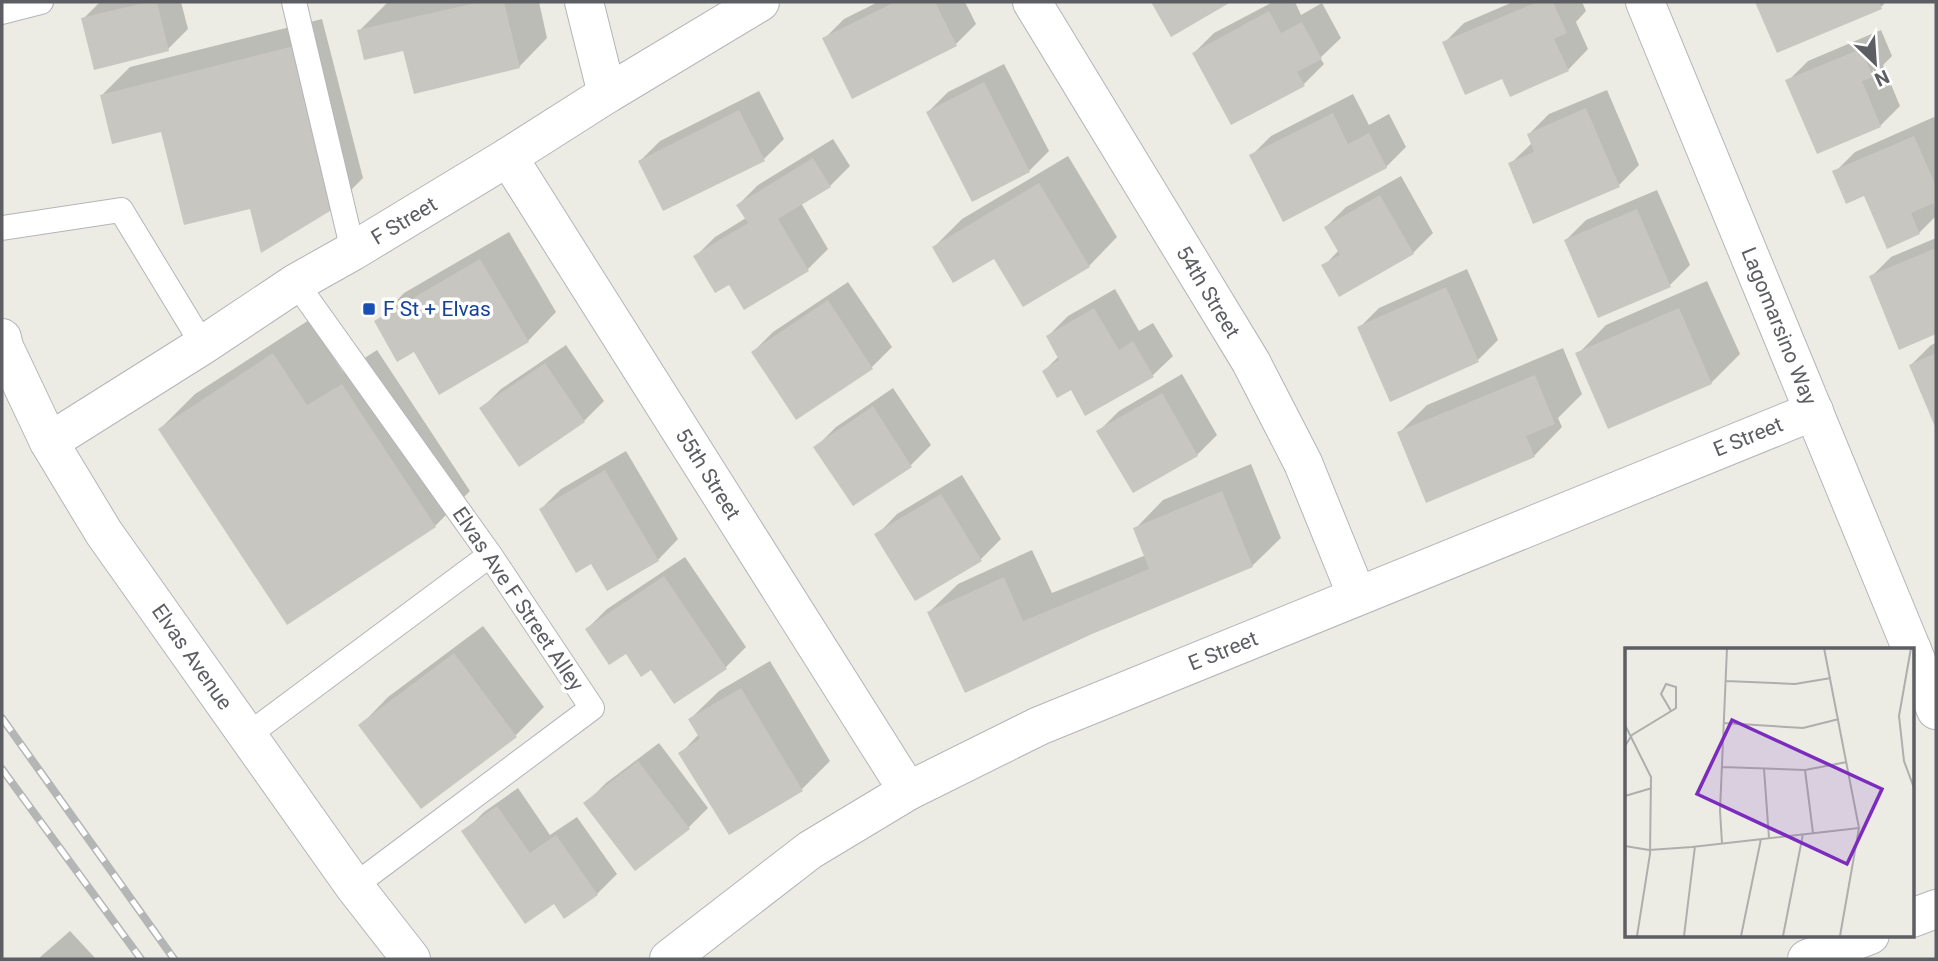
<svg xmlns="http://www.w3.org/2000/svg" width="1938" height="961" font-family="Roboto,sans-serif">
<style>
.shadow{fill:#0003}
.building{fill:#c8c6c0}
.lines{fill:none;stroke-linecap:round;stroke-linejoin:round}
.service-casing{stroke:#b4b5b9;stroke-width:26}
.minor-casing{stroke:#b4b5b9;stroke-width:40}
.tertiary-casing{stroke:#b4b5b9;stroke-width:40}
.service{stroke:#fff;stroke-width:24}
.minor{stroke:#fff;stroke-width:38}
.tertiary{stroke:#fff;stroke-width:38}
.rail-casing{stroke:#b4b5b5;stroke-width:8}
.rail{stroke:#fff;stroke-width:5;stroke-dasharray:16;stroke-linecap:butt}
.transit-dot{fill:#1a4fb4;stroke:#fff;stroke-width:2.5}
.labels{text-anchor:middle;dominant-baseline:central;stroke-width:7;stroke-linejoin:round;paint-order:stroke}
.street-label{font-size:21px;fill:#5c5e63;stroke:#fff}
.transit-label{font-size:21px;fill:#164399;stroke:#fff;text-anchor:start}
.inset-road{fill:none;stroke:#aeafac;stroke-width:2}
.view{fill:#7b2cbf;fill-opacity:0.15;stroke:#7b2cbf;stroke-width:3.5}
.inset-edge{fill:none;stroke:#5c5e63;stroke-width:3.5}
</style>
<rect width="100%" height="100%" fill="#ecece4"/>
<g class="shadow">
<path d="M100,2H181L188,29L168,49L83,19Z"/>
<path d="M388,2H539L547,38L519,67L405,49L359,31Z"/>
<path d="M878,2H965L976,24L956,44L853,97L824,39L844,19Z"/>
<path d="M1273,2H1295L1301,15L1322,3L1341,38L1320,58L1324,64L1304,84L1194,53L1214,33Z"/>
<path d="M1513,2H1582L1586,11L1576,22L1588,49L1568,70L1503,77L1444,43L1464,23Z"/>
<path d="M1757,2H1886L1881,7L1778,51Z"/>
<path d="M322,19L363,178L334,207H252L163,132L102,95L130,67Z"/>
<path d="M1881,30L1892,56L1883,65L1900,106L1880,126L1788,81L1808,61Z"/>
<path d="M1004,64L1049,151L1029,171L928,112L948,92Z"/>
<path d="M1607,90L1639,165L1619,185L1510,164L1532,143L1529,134L1549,114Z"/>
<path d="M759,91L784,139L764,159L640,161L660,141Z"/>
<path d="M1353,94L1369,125L1389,114L1406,147L1386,167L1284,219L1251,156L1271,136Z"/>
<path d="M1934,117L1936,121V200L1934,201L1936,216L1919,233L1835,172L1855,152Z"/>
<path d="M833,139L850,166L830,186L801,203L828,249L808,269L745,308L729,283L695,257L715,237L746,218L738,205L758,185Z"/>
<path d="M1068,156L1117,237L1089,266L995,257L934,247L962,219Z"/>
<path d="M1401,176L1433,233L1413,253L1324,266L1339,250L1326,227L1346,207Z"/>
<path d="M1657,190L1690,265L1670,285L1566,240L1586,220Z"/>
<path d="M509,232L556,312L528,341L414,350L376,322L404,293Z"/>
<path d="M1936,238V333L1900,348L1871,277L1891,257Z"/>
<path d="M1467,269L1498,340L1478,360L1359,328L1379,308Z"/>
<path d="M1707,281L1740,354L1711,383L1578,354L1606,325Z"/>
<path d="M848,282L892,347L872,367L797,418L753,352L773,332Z"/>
<path d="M1115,289L1139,331L1153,323L1173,356L1152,376L1071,387L1044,371L1059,356L1048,336L1068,316Z"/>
<path d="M309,320L343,372L377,350L470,491L435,526L160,429L195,394Z"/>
<path d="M1936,343V425L1911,365L1931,345Z"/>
<path d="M566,345L604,401L584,421L481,409L501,389Z"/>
<path d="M1563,348L1582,394L1558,418L1562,427L1534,456L1399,433L1427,405Z"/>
<path d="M1182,374L1217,435L1197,455L1099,431L1119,411Z"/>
<path d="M893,388L931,445L911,465L854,503L816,447L836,427Z"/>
<path d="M626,451L678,539L658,560L592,561L541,509L561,489Z"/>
<path d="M1251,464L1281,538L1252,566L1091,633L929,612L958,584L1032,550L1052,593L1146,555L1135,529L1163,500Z"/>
<path d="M962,475L1001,539L981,559L877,535L897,514Z"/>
<path d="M685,557L746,647L726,667H651L587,629L607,609Z"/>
<path d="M483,626L544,707L516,735L360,726L388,697Z"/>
<path d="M770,661L830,761L802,789L729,833L681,753L699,734L690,719L719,691Z"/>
<path d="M659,743L708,808L688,828L586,803L606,783Z"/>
<path d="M518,788L550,835L577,817L617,874L597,894L554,901L464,832L484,812Z"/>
<path d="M70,931L96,959H38Z"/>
</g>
<g class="building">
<path d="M148,2H157L169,51L94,70L81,18Z"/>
<path d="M480,2H504L520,68L414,94L403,51L364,60L357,30Z"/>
<path d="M895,2H935L957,46L852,99L822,38Z"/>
<path d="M1151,2H1231L1171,37Z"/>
<path d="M1537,2H1553L1567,33L1554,39L1569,71L1510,97L1502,79L1465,95L1442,42Z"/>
<path d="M1755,2H1879L1882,9L1777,53Z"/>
<path d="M1269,11L1281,33L1302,22L1322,59L1297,72L1305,86L1231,125L1192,53Z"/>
<path d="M294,46L335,208L261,253L250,209L184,225L161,132L112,144L100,95Z"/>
<path d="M1861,49L1873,77L1862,81L1881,127L1817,154L1785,80Z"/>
<path d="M984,82L1030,172L972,202L926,112Z"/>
<path d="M1586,108L1620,187L1533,224L1508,163L1534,152L1527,134Z"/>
<path d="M739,110L765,161L663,211L638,161Z"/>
<path d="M1333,113L1348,144L1369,133L1387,168L1283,222L1249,155Z"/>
<path d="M1914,136L1936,186V202L1911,213L1920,234L1887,249L1864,196L1846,204L1832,171Z"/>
<path d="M813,158L831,187L778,219L809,271L744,310L729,285L715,293L693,256L748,223L736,205Z"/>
<path d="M1039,183L1090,267L1023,307L994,259L953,283L932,247Z"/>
<path d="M1380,195L1414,254L1339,297L1321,265L1340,255L1324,227Z"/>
<path d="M1637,209L1671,287L1598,318L1564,240Z"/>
<path d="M1936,248V334L1899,350L1869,276Z"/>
<path d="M480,259L529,342L439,395L414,352L397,362L374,321Z"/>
<path d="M1446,287L1479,362L1390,402L1357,327Z"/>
<path d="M828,300L873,369L796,420L751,352Z"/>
<path d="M1094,308L1119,350L1133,341L1154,377L1085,416L1071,390L1057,398L1042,371L1059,360L1046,336Z"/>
<path d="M1679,308L1712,384L1608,429L1575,353Z"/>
<path d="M273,353L307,405L342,384L436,527L287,625L158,429Z"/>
<path d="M1936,353V429L1909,365Z"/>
<path d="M545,363L585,422L519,467L479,408Z"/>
<path d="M1535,375L1555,424L1526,436L1535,457L1426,503L1397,432Z"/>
<path d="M1162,393L1198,456L1133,493L1096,431Z"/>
<path d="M873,406L912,467L853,506L813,447Z"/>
<path d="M605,470L659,561L607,591L591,564L576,573L539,509Z"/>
<path d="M1222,491L1253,567L1092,634L965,693L927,612L1004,577L1023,621L1149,569L1133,528Z"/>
<path d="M941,494L982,561L915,601L874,534Z"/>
<path d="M664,576L727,669L674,704L651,670L641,677L626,654L609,665L585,629Z"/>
<path d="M454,653L517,737L421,809L358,725Z"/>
<path d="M741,688L803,791L729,835L678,753L700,739L688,719Z"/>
<path d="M638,761L690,829L635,871L583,803Z"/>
<path d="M497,806L530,853L556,835L598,895L564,919L554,904L525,924L461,831Z"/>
</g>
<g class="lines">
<defs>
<g id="service">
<path d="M294,2L353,251"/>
<path d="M2,12L41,2"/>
<path d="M2,228L121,210L203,345"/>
<path d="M296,283L490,555L592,708L354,886"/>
<path d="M248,735L490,555"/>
</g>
<g id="minor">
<path d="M584,2L607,94"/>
<path d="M1032,2L1251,362L1303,463L1357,596"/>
<path d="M1645,2L1912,650"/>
<path d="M508,157L908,791"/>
<path d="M49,442L203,345L296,283L353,251L508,157L607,94L760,2"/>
<path d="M1912,650L1936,710"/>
<path d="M1912,918L1936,909"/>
<path d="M669,959L810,850L908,791L1039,726L1814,411"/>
<path d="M1807,959L1870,935"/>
</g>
<path id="tertiary" d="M2,338L4,347L49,442L104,533L354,886L411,959"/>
</defs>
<use href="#service" class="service-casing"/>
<use href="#minor" class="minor-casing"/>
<use href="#tertiary" class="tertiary-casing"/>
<use href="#service" class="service"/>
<use href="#minor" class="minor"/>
<use href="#tertiary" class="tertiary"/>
<defs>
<g id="rail">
<path d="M2,718L174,959"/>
<path d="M2,769L141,959"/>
</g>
</defs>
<use href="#rail" class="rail-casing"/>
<use href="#rail" class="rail"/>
</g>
<rect class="transit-dot" x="362" y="302" width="14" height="14" rx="3.5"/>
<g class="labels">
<g class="street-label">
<text transform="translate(404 221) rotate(-31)">F Street</text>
<text transform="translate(1208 292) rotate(59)">54th Street</text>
<text transform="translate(1779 326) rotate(68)">Lagomarsino Way</text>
<text transform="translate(1748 437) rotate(-22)">E Street</text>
<text transform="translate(708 474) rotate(58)">55th Street</text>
<text transform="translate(518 599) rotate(56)">Elvas Ave F Street Alley</text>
<text transform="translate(1223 651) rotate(-22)">E Street</text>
<text transform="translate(192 657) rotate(55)">Elvas Avenue</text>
</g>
<g class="transit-label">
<text x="383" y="309">F St + Elvas</text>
</g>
</g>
<g transform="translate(1625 648)">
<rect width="289" height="289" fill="#ecece4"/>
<path class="inset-road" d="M199,0L234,180L215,288M286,0L274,68L279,113L289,140M101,33L170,36L206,30M99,75L178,80L214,71M0,77L26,129L25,206L12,288M0,98L7,87L48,62L51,60V39L41,36L36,46L46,63M97,119L180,122L222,114M139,121L144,190M180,122L188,185M0,148L27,140M97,195L95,163L102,0M0,198L24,202L67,199L234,180M59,288L70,198M116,288L136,191M158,288L178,186"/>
<path class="view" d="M107,72L257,141L222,216L72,146Z"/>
<rect width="289" height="289" class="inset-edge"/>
</g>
<rect width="1938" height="961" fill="none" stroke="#5c5e63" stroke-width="7"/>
<g transform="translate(1875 63) rotate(155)" stroke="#ffffff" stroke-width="5" paint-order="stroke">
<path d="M0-5L12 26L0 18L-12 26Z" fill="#5c5e63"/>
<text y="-10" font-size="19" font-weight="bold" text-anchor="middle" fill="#5c5e63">N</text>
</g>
</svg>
